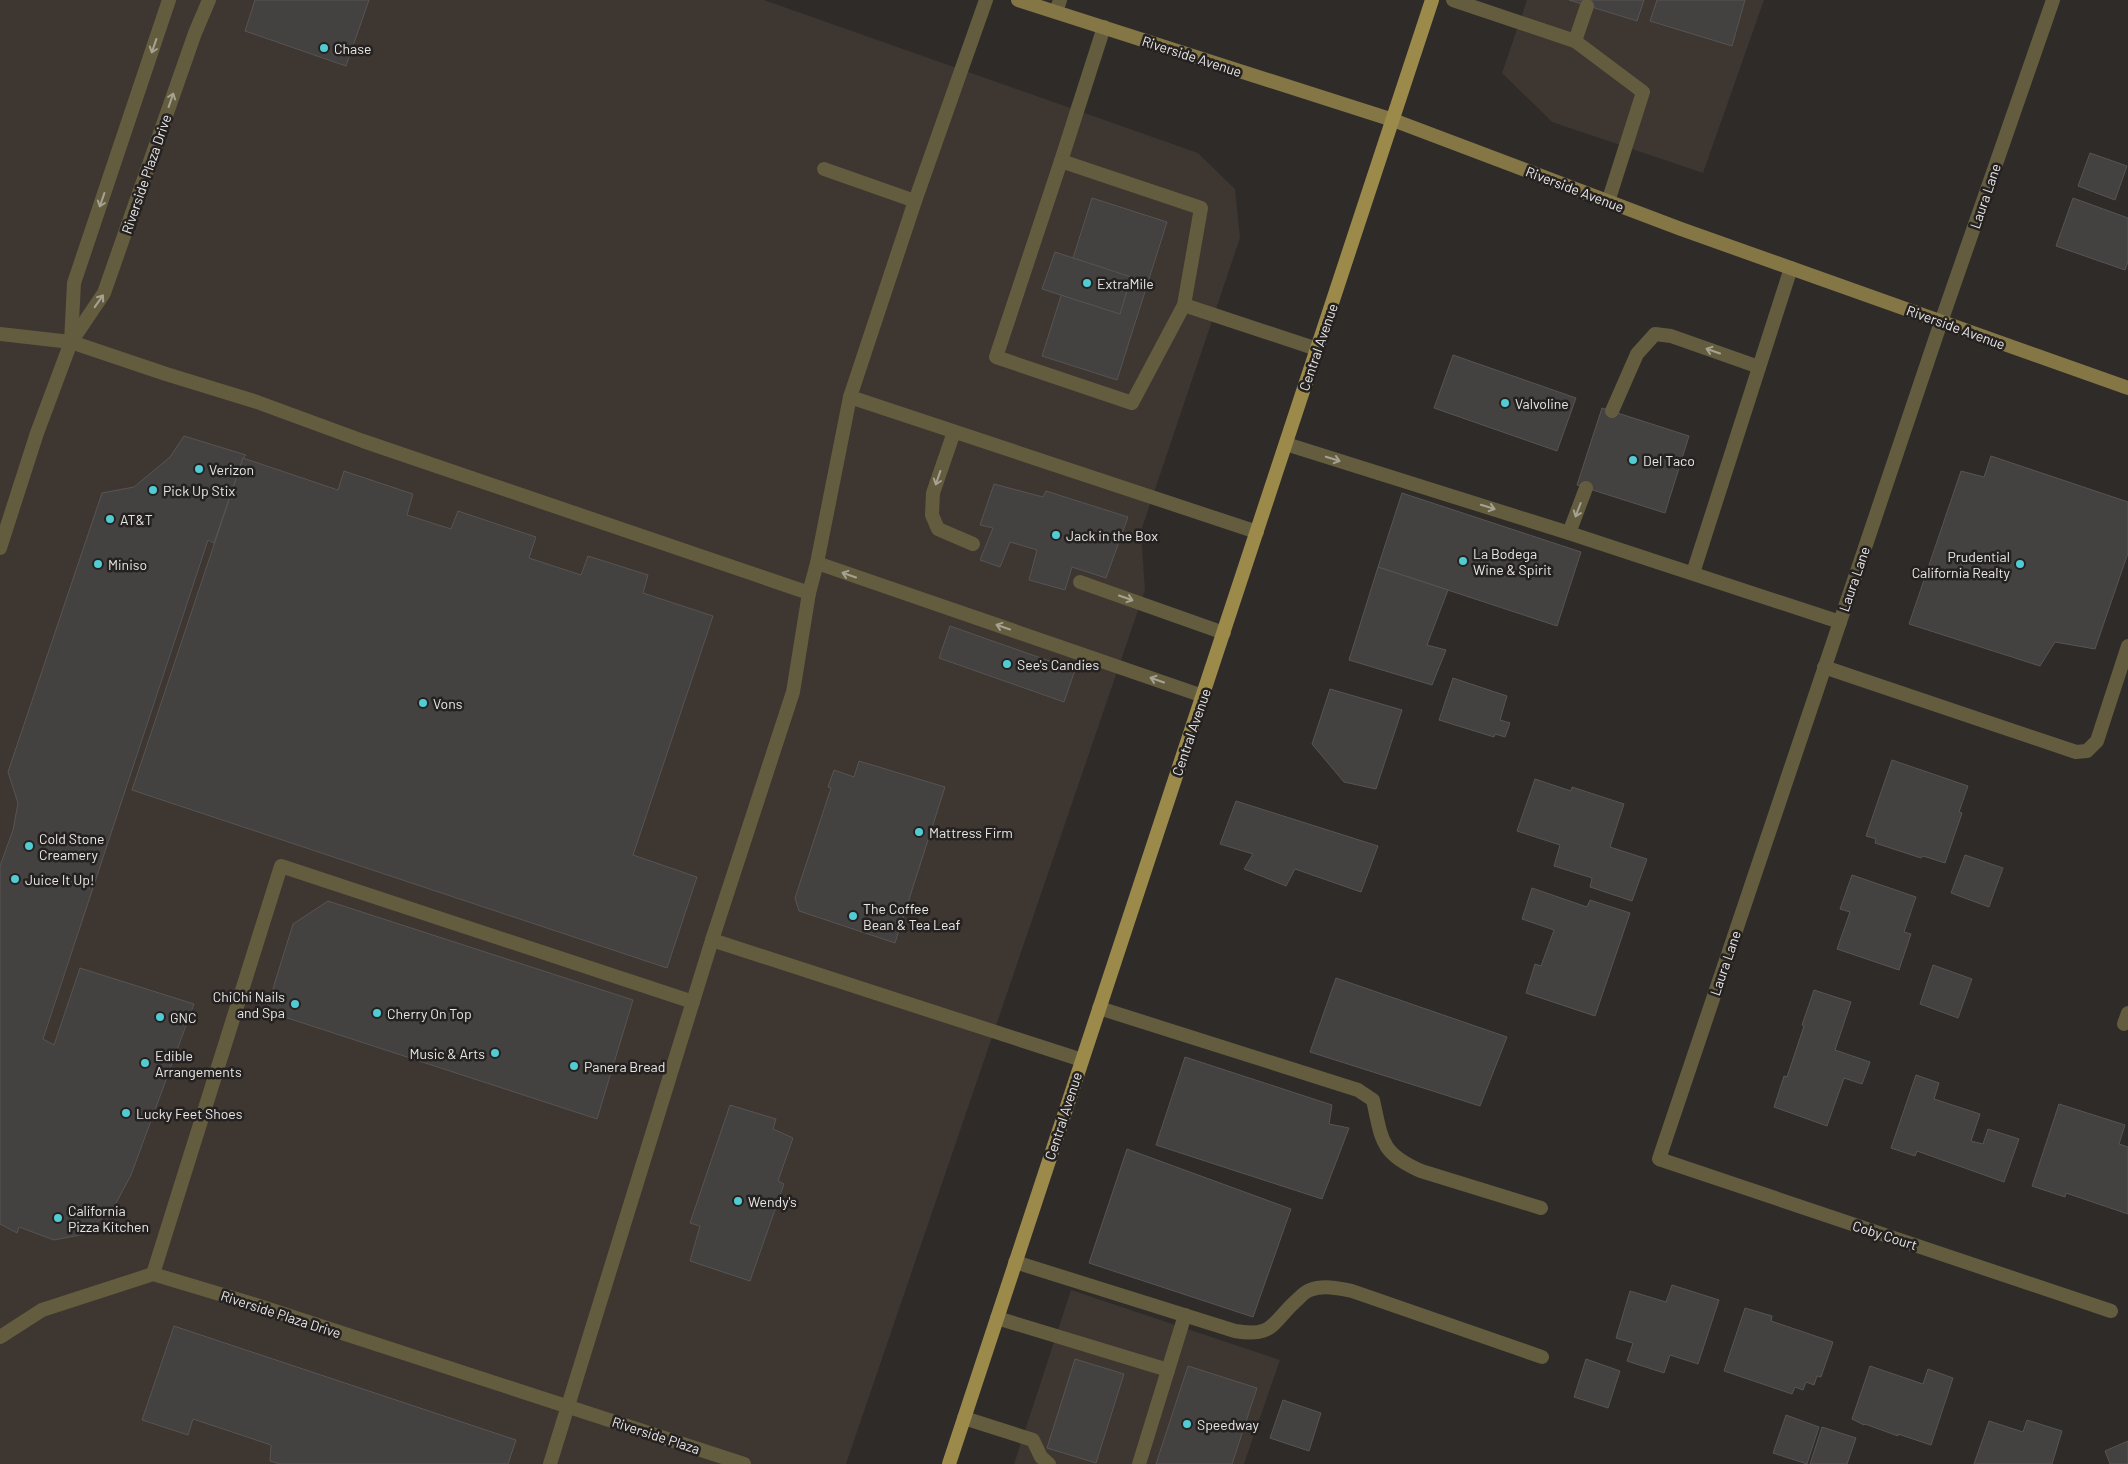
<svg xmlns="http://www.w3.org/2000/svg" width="2128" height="1464" font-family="Barlow,sans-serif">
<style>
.built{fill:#3d3631}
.building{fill:#444141;stroke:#585454}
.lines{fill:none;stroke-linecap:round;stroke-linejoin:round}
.service{stroke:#645c3e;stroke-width:14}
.minor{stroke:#645c3e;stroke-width:14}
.secondary{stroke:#847645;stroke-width:14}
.primary{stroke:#9c8a4a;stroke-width:14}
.oneway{stroke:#a6a292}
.poi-dot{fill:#51ccd2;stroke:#242120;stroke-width:2}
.labels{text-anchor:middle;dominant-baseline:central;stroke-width:5;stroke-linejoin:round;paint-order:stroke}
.poi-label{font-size:14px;fill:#e8e7e6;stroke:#242120;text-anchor:start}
.street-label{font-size:14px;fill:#e8e7e6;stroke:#242120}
</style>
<rect width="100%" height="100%" fill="#2e2b29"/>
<g class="built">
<path d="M0,0H764L1198,153L1235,189L1240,238L1141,531L1145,590L846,1464H0Z"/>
<path d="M1527,0H1764L1703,173L1552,122L1502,73Z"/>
<path d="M1071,1290L1280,1360L1244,1464H1014Z"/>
</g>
<g class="building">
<path d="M255,0H369L346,66L245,31Z"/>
<path d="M1569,0H1644L1637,21Z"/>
<path d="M1657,0H1745L1732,46L1650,21Z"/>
<path d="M2090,153L2127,166L2115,200L2078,186Z"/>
<path d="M1092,198L1167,222L1117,380L1042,356Z"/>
<path d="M2073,198L2128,218V262L2125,270L2056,246Z"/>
<path d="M1055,252L1131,277L1120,314L1042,289Z"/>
<path d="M1453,355L1576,398L1557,451L1434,408Z"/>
<path d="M1602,408L1689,436L1665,513L1577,485Z"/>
<path d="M184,436L246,455L243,458L214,543L208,540L43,1039L54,1045L80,968L194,1004L131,1175L115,1205L85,1234L54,1240L19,1227L17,1233L0,1224V866L13,830L18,803L8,772L102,493L134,487L170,457Z"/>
<path d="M1991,456L2128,502V553L2095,649L2055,642L2040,666L1909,624L1961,471L1984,477Z"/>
<path d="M243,458L338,490L344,471L413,494L407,515L451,529L458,511L536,537L529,558L581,575L588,556L648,575L643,593L713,616L633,855L697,877L667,968L132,790Z"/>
<path d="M994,484L1043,497L1046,491L1128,517L1106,578L1072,567L1065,590L1029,580L1037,550L1010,542L1000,567L980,560L993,528L980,525Z"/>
<path d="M1402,493L1581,552L1557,626L1378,567Z"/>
<path d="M1378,567L1448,590L1427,645L1446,650L1432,685L1349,660Z"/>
<path d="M950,626L1075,670L1064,702L939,658Z"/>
<path d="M1453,678L1507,696L1500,720L1510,723L1505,737L1495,734L1494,737L1439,720Z"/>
<path d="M1330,689L1402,710L1376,789L1344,782L1312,744Z"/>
<path d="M1892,760L1968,786L1959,812L1962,813L1945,863L1923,856L1921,858L1875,843L1876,839L1866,836Z"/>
<path d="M859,761L945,787L895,943L799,911L795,898L831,788L828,787L834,770L854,777Z"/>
<path d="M1535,779L1571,791L1572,787L1624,804L1610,847L1647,859L1632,901L1590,887L1592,878L1554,866L1560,845L1517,831Z"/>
<path d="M1236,801L1378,846L1361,892L1295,869L1286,886L1244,869L1253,854L1220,844Z"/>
<path d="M1965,855L2003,868L1989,907L1951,893Z"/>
<path d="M1852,875L1916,897L1904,932L1911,934L1899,970L1837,949L1850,912L1840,909Z"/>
<path d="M1532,888L1587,907L1590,900L1630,913L1595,1016L1526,993L1535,964L1541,966L1554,930L1522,919Z"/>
<path d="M328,901L633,1000L597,1119L266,1011L293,924Z"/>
<path d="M1933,965L1972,979L1958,1018L1920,1004Z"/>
<path d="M1336,978L1507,1037L1480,1106L1310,1052Z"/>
<path d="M1814,990L1851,1002L1835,1050L1870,1062L1862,1084L1844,1078L1827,1126L1774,1107L1784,1076L1787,1077L1804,1026L1802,1025Z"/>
<path d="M1185,1057L1332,1105L1329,1124L1349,1128L1322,1199L1156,1145Z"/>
<path d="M1916,1075L1939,1083L1934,1099L1980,1114L1971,1141L1983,1144L1988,1129L2019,1139L2004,1182L1917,1151L1915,1156L1891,1148Z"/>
<path d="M2059,1104L2125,1125L2119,1144L2128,1147V1214L2066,1193L2065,1197L2032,1186Z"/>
<path d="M730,1105L776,1119L773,1129L793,1138L778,1181L784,1184L750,1281L690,1261L700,1226L690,1223Z"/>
<path d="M1127,1149L1291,1209L1253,1317L1089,1263Z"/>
<path d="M1672,1285L1719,1300L1698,1364L1670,1355L1664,1373L1627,1361L1633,1343L1616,1338L1630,1291L1666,1302Z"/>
<path d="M1745,1308L1772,1316L1771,1321L1833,1342L1821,1377L1817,1376L1814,1385L1806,1382L1803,1390L1795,1387L1792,1394L1724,1371Z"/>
<path d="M174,1326L516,1440L508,1464H280L270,1461L271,1445L193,1419L188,1435L142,1420Z"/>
<path d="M1075,1359L1124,1374L1096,1463L1047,1448Z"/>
<path d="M1586,1359L1620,1371L1608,1408L1574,1397Z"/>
<path d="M1188,1366L1257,1388L1232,1464H1156Z"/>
<path d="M1870,1366L1923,1384L1928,1369L1953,1378L1931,1445L1898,1434V1436L1865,1424L1864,1425L1852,1419Z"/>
<path d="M1283,1400L1321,1413L1309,1451L1270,1438Z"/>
<path d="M1786,1415L1819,1427L1807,1464L1773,1453Z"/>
<path d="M2027,1420L2062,1431L2052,1464H1974L1989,1421L2023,1432Z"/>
<path d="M1822,1427L1856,1438L1847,1464H1810Z"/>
<path d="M2128,1441V1464H2110L2105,1451Z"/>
</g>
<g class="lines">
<g class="service">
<path d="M1453,0L1575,41"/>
<path d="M1587,6L1575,41L1643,92L1608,202"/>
<path d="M1056,12L1060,0"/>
<path d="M1061,161L1104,27"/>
<path d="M824,169L915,201"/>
<path d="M1184,305L1132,403L996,357L1061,161L1201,208L1184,305L1317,349"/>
<path d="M0,334L71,342L166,374L257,402L363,441L809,593L817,563L850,397L915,201L986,0"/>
<path d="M71,341L74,283L169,0"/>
<path d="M850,397L1257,532"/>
<path d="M1612,411L1637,354L1655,334L1671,336L1759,367"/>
<path d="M954,432L933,493L932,515L938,529L973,544"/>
<path d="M1286,444L1569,533L1840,622"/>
<path d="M1569,533L1586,488"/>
<path d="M0,548L37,433L71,342L104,293L195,33L209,0"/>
<path d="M817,563L1203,696"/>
<path d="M1693,573L1791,268"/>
<path d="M1080,582L1224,633"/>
<path d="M1824,667L2076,752L2087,751L2097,741L2128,646"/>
<path d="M712,940L1082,1060"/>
<path d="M1099,1008L1358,1090L1373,1100C1382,1140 1380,1153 1421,1171L1541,1208"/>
<path d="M2124,1024L2128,1013"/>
<path d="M1015,1262L1235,1331C1274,1338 1272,1322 1298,1299C1301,1296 1306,1291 1310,1290C1323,1285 1338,1288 1352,1291L1542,1357"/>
<path d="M153,1274L281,866L693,1002"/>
<path d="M997,1318L1168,1370"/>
<path d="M0,1337L42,1310L153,1274L253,1304L744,1464"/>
<path d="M964,1418L1033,1440L1041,1457L1049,1464"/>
<path d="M550,1464L712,940L793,692L809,593"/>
<path d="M1139,1464L1185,1315"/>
</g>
<path class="minor" d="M2053,0L1941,322L1659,1159L2111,1311"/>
<path class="secondary" d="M1018,0L1393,120L1681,229L2128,388"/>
<path class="primary" d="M949,1464L1432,0"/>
</g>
<defs><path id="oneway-shaft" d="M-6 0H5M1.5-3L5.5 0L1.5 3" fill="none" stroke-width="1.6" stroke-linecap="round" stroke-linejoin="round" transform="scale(1.25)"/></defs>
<g class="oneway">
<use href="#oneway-shaft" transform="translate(154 46) rotate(109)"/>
<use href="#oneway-shaft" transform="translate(171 100) rotate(-71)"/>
<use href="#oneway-shaft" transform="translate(102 200) rotate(109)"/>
<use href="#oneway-shaft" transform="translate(99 301) rotate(-55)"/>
<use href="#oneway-shaft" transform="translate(1713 351) rotate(-161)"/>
<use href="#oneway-shaft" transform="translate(1333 459) rotate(17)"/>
<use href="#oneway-shaft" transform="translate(938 478) rotate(109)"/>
<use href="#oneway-shaft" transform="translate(1488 507) rotate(17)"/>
<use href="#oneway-shaft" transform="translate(1578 510) rotate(111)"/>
<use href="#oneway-shaft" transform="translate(849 575) rotate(-161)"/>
<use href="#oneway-shaft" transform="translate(1126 598) rotate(19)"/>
<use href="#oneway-shaft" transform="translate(1003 627) rotate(-161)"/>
<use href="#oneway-shaft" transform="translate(1157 680) rotate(-161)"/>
</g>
<g class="poi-dot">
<circle cx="324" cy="48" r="5"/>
<circle cx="1087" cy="283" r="5"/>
<circle cx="1505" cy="403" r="5"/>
<circle cx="1633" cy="460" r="5"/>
<circle cx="199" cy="469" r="5"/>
<circle cx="153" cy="490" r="5"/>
<circle cx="110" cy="519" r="5"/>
<circle cx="1056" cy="535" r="5"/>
<circle cx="1463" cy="561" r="5"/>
<circle cx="98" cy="564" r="5"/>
<circle cx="2020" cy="564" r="5"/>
<circle cx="1007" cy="664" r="5"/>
<circle cx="423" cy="703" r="5"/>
<circle cx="919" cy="832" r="5"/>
<circle cx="29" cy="846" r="5"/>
<circle cx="15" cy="879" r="5"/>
<circle cx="853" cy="916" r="5"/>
<circle cx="295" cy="1004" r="5"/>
<circle cx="377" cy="1013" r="5"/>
<circle cx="160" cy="1017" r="5"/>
<circle cx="495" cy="1053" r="5"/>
<circle cx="145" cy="1063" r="5"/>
<circle cx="574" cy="1066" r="5"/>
<circle cx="126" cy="1113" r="5"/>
<circle cx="738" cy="1201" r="5"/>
<circle cx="58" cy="1218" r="5"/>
<circle cx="1187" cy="1424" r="5"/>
</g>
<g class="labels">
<g class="poi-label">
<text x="334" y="48">Chase</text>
<text x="1097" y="283">ExtraMile</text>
<text x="1515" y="403">Valvoline</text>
<text x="1643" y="460">Del Taco</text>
<text x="209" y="469">Verizon</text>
<text x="163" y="490">Pick Up Stix</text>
<text x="120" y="519">AT&amp;T</text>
<text x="1066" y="535">Jack in the Box</text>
<text x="1473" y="553">La Bodega<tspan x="1473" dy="16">Wine &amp; Spirit</tspan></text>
<text x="2010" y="556" text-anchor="end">Prudential<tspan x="2010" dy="16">California Realty</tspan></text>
<text x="108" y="564">Miniso</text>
<text x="1017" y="664">See's Candies</text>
<text x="433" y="703">Vons</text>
<text x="929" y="832">Mattress Firm</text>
<text x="39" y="838">Cold Stone<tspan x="39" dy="16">Creamery</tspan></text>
<text x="25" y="879">Juice It Up!</text>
<text x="863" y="908">The Coffee<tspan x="863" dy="16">Bean &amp; Tea Leaf</tspan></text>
<text x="285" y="996" text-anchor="end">ChiChi Nails<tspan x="285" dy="16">and Spa</tspan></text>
<text x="387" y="1013">Cherry On Top</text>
<text x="170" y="1017">GNC</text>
<text x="485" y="1053" text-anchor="end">Music &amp; Arts</text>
<text x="155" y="1055">Edible<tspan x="155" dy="16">Arrangements</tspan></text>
<text x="584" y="1066">Panera Bread</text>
<text x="136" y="1113">Lucky Feet Shoes</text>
<text x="748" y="1201">Wendy's</text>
<text x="68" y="1210">California<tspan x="68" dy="16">Pizza Kitchen</tspan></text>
<text x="1197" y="1424">Speedway</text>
</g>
<g class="street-label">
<text transform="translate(1192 56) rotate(18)">Riverside Avenue</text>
<text transform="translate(146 174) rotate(-71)">Riverside Plaza Drive</text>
<text transform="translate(1575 189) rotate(21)">Riverside Avenue</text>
<text transform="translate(1985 196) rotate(-71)">Laura Lane</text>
<text transform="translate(1956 327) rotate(20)">Riverside Avenue</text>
<text transform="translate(1318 347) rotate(-71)">Central Avenue</text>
<text transform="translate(1854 579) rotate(-71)">Laura Lane</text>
<text transform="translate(1191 732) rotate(-71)">Central Avenue</text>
<text transform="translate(1725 963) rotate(-71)">Laura Lane</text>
<text transform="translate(1063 1116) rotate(-72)">Central Avenue</text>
<text transform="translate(1885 1235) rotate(18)">Coby Court</text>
<text transform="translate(281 1314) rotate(18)">Riverside Plaza Drive</text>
<text transform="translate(656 1435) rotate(18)">Riverside Plaza</text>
</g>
</g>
</svg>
